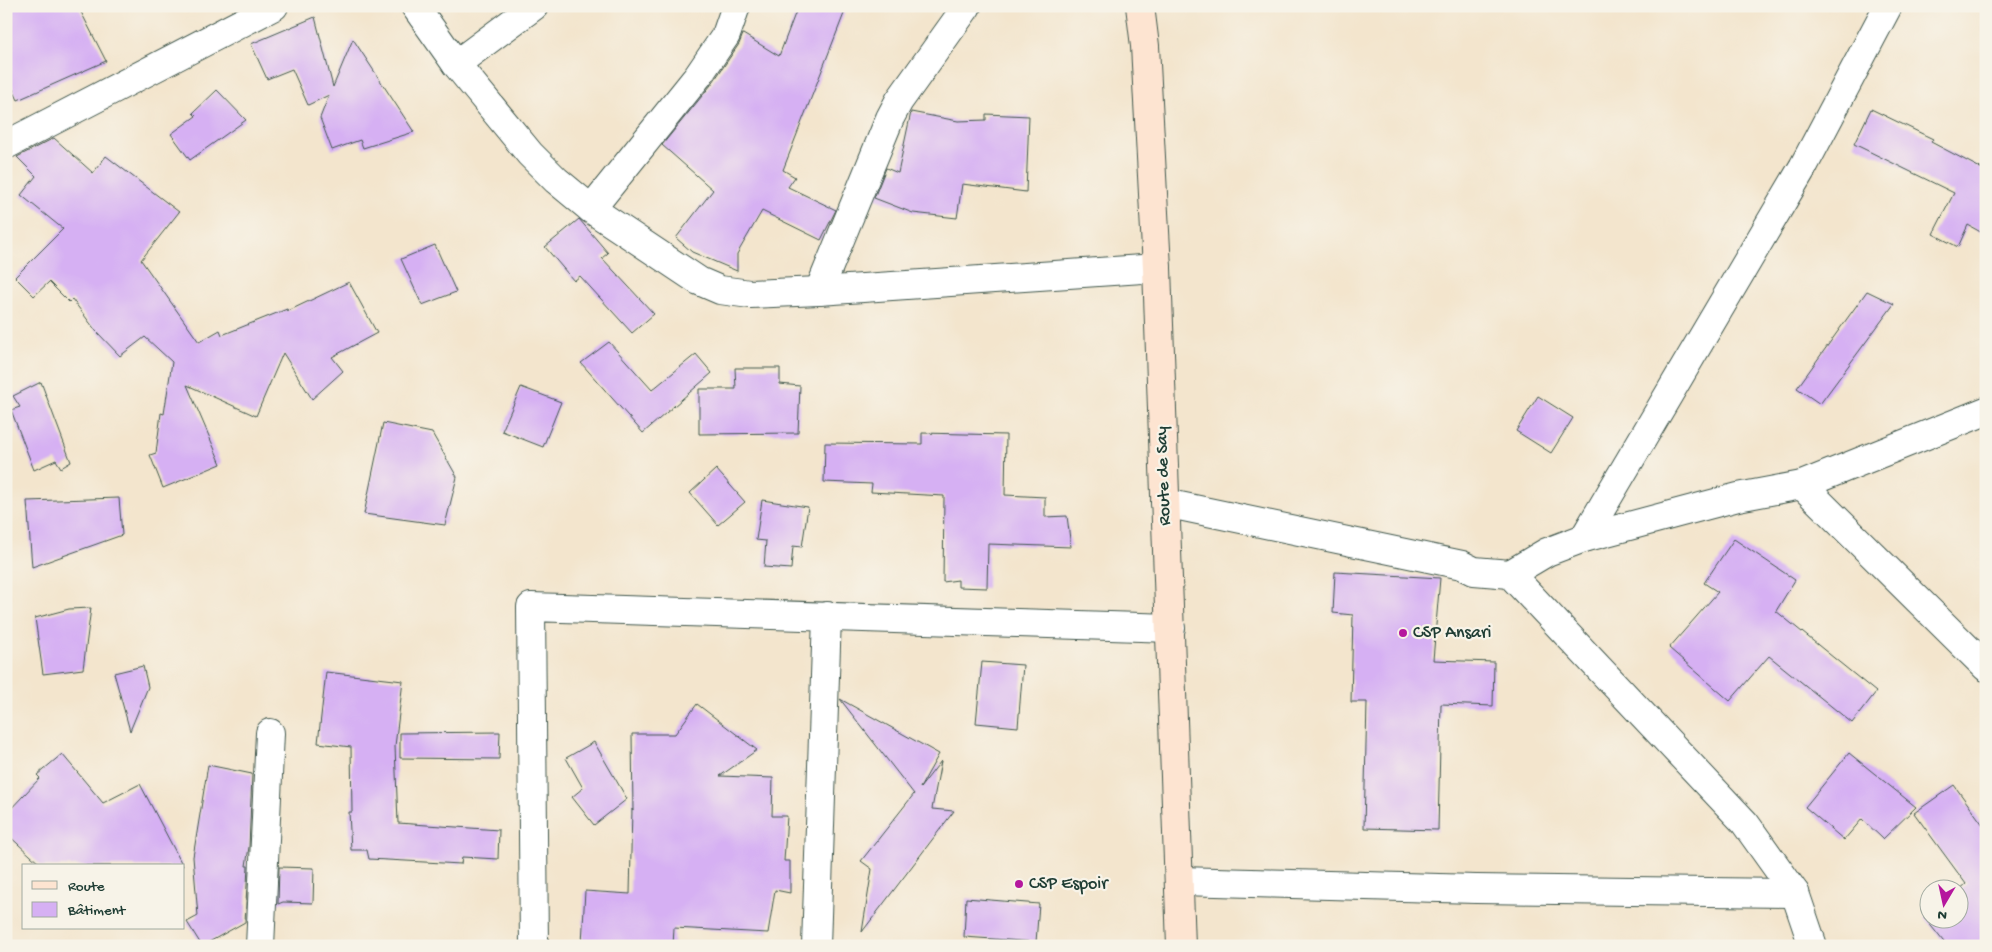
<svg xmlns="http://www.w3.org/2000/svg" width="1992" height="952" font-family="'Gochi Hand',sans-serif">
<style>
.building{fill:#d6b0f3}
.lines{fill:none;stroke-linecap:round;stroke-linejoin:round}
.street-casing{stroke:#3f564b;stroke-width:30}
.secondary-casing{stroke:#3f564b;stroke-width:30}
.street{stroke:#fff;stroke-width:28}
.secondary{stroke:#fde4d1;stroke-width:28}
.poi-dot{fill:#b5179e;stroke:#f7f3e8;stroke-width:2}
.labels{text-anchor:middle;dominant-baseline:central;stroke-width:4.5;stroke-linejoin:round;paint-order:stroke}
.street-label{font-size:18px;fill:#1f3d34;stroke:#f7f3e8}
.poi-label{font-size:18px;fill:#1f3d34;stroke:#f7f3e8;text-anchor:start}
</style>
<rect width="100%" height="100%" fill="#f7f3e8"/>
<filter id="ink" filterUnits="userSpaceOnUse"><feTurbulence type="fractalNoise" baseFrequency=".02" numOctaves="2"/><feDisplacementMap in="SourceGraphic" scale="10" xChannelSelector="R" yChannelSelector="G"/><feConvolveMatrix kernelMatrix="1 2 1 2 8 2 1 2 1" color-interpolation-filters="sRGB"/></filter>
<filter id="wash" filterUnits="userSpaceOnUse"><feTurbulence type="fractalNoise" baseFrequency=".0096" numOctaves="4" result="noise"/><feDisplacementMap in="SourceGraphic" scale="20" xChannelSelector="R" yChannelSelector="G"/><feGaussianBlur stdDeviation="1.12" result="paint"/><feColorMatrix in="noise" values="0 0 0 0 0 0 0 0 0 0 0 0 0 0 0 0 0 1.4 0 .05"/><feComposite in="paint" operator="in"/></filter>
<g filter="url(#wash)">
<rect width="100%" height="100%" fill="#f3e5cd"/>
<g id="blocks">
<g class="building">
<path d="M6,6H78L106,61L18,100L6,75Z"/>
<path d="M798,6H847L783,170L795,177L788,187L836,210L821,240L762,211L737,254V271L692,252L676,238L713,190L662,145L711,85L739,44L743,34L779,56Z"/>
<path d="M315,17L333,87L353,39L414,132L363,148L360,140L332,150L320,118L329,95L308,105L292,69L267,79L251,44Z"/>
<path d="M217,90L246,120L190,160L171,134L196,116L193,113Z"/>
<path d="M1871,109L1933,139L1931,142L1986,171V235L1968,225L1958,247L1933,234L1954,193L1854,144Z"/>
<path d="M911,112L958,121L986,120V114L1029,116L1026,192L962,184L957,218L913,213L874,198L886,168L898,173Z"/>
<path d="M54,138L93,173L106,156L179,212L141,260L199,342L220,330L222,335L287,309L288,311L349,282L377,333L332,357L343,371L312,399L283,353L256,416L187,385L221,464L163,488L150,455L156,453L161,413L164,414L172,362L145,337L120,356L96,331L72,299L69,302L49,282L34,296L15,277L63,229L21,195L36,176L17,157Z"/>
<path d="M579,219L608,253L602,258L654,314L632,333L580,276L574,281L545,247Z"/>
<path d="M435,245L456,292L422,305L401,259Z"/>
<path d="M1867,291L1894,304L1820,404L1797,388Z"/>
<path d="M609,342L652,390L696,354L712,373L643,433L581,363Z"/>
<path d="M735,368H780V384L800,386L798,433L699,434V389H736Z"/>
<path d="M41,382L71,462L61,468L56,460L34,470L11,410L20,407L13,396Z"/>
<path d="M521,387L561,402L543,447L502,431Z"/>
<path d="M1538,396L1573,418L1551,453L1516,431Z"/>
<path d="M383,423L432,433L457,477L445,525L364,514Z"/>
<path d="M922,433L1006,435L1005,495L1045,497V517L1067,516L1071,547L988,544L987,588L958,587V580L943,582L944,496L871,492L872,484L824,482L825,443L922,444Z"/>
<path d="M716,469L745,502L718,525L690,493Z"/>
<path d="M119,498L122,535L32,567L27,501Z"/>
<path d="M762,500L808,507L802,547L793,546L791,569L764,567L766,541L756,540Z"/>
<path d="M1734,539L1795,580L1776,611L1876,692L1852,723L1769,656L1730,701L1669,648L1718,592L1704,583Z"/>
<path d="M1335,572L1440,578L1433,660L1494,662L1493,706L1441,704L1438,830L1364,828L1367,702H1351L1353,615L1333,613Z"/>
<path d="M91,608L83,669L43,674L35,618L69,609Z"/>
<path d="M982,662L1023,665L1018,727L976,723Z"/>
<path d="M143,666L148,687L130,731L114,673Z"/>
<path d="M326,672L403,681L395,746L398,823L499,830L498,859L462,857L461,864L369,859L367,850H351L349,812H352L351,747L318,743Z"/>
<path d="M840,699L939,754L920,788L941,761L932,809L954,811L862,932L872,869L861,861L914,794Z"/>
<path d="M697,704L757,750L720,776L773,778L772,816H787L784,861H790V893L775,890L768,933L674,928L673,946L582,943L585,891L630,894L632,809L633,811L632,734H675Z"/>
<path d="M500,732L499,759L400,758V733Z"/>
<path d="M594,742L627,799L594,825L572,797L583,788L566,758Z"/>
<path d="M1849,753L1916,807L1883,839L1862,819L1844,840L1805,807Z"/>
<path d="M62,754L103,803L140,784L183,866H42L6,833V814L40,778L37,775Z"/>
<path d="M208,765L252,774L249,847L246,866H248L245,922L202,946L187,922L198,916L193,857Z"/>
<path d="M1954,785L1986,829V946H1947L1924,917L1930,913V920H1960L1959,890L1966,884L1914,813Z"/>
<path d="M279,867L314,868L313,903L283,902L278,904Z"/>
<path d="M966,898L1039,904L1036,942L964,937Z"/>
</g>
</g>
</g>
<g filter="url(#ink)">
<use href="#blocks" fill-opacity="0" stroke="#3f564b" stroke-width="1"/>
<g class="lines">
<defs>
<g id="street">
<path d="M415,6L456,64L530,154L556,180L591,209L699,281L720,290L750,294L819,291L1157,268"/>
<path d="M456,64L534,6"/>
<path d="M6,145L274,6"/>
<path d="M591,209L698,76L726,35L736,6"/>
<path d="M819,291L890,118L899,101L967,6"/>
<path d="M1802,485L1986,411"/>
<path d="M1165,503L1462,565L1474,571L1510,574L1745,823L1795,893L1813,946"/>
<path d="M1584,538L1803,167L1888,6"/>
<path d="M1510,574L1547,552L1584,538L1738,497L1802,485L1986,667"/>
<path d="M1180,881L1476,889L1795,893"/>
<path d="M260,946L270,733"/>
<path d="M534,946L531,607L1171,628"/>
<path d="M816,946L827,616"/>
</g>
<path id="secondary" d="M1140,6L1145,46L1157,268L1181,946"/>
</defs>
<use href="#street" class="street-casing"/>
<use href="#secondary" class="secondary-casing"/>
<use href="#street" class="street"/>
<use href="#secondary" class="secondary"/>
</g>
</g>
<g class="poi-dot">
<circle cx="1403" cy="633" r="5"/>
<circle cx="1019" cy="884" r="5"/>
</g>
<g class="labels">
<g class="street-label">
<text transform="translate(1164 476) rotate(-92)">Route de Say</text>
</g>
<g class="poi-label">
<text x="1413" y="633">CSP Ansari</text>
<text x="1029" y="884">CSP Espoir</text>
</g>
</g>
<rect width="1992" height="952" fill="none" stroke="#f7f3e8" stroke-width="25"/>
<rect x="22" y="864" width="162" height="65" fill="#f7f3e8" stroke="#a1aaa0"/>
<rect x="32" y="881" width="25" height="8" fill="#fde4d1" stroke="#a1aaa0"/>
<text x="68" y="890" font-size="15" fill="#1f3d34">Route</text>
<rect x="32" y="902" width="25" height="15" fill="#d6b0f3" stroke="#a1aaa0"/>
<text x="68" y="914" font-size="15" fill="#1f3d34">Bâtiment</text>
<g transform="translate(1944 904) rotate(189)"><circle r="24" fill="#f7f3e8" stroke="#a1aaa0"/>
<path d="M0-4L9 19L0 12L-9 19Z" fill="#b5179e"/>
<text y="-8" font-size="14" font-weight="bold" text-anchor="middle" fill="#1f3d34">N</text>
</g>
</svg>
